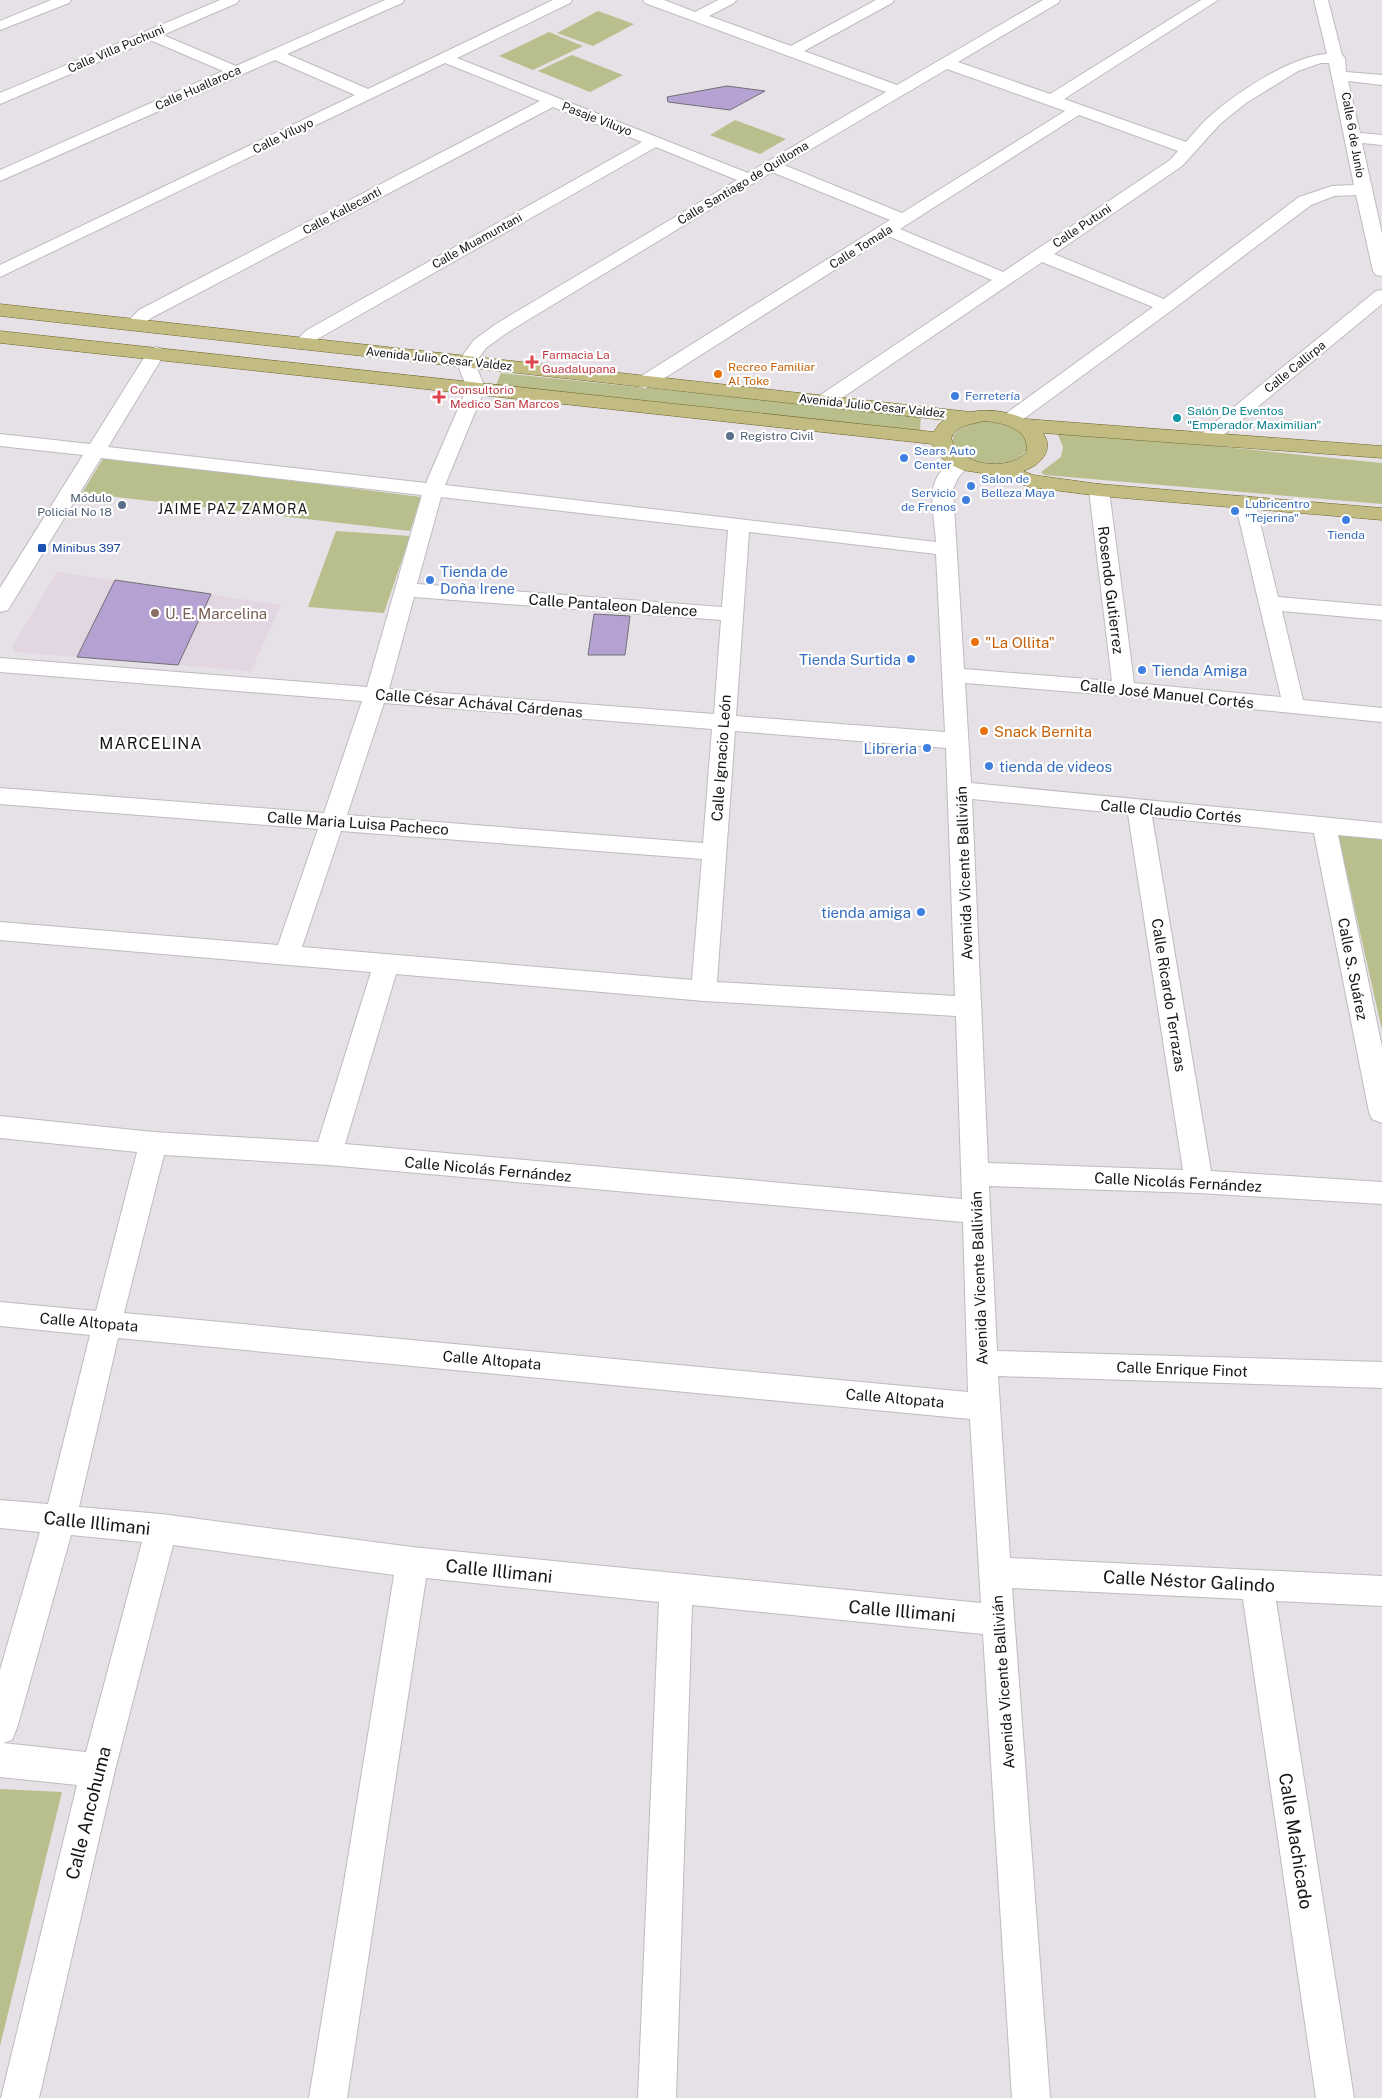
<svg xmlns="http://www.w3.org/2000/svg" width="1382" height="2098" font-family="'Public Sans',sans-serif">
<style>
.built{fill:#e1d6e1}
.green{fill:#b9bf8c}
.building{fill:#b5a1d2;stroke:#727075}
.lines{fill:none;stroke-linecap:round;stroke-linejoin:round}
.minor-casing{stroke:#bfbabf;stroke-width:2}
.major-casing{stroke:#6c6426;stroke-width:1}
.minor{fill:#fff;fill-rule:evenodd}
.major{fill:#c2bb82;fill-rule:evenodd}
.health-dot{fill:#e0444e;stroke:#fff;stroke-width:2}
.food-dot{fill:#e8710a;stroke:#fff;stroke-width:2}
.shop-dot{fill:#3f7fe0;stroke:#fff;stroke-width:2}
.culture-dot{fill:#0f9aa8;stroke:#fff;stroke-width:2}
.service-dot{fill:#5c6f8a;stroke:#fff;stroke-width:2}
.transit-dot{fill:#1a4fb4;stroke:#fff;stroke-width:2}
.education-dot{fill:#8d6e63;stroke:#fff;stroke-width:2}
.labels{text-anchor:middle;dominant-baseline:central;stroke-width:4.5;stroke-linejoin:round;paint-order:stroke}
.far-street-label{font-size:12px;fill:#171517;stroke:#fff}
.far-health-label{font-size:12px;fill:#be3a42;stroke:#fff;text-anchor:start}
.far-food-label{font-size:12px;fill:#c56008;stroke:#fff;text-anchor:start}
.far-shop-label{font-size:12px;fill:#366cbe;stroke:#fff;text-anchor:start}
.far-culture-label{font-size:12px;fill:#0d838f;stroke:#fff;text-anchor:start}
.far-service-label{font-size:12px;fill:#4e5e75;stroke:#fff;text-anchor:start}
.far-transit-label{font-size:12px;fill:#164399;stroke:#fff;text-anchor:start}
.far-neighbourhood-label{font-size:14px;letter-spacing:1px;fill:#171517;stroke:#fff}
.shop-label{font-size:15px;fill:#366cbe;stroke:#fff;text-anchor:start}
.street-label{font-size:15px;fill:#171517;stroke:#fff}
.education-label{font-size:15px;fill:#785e54;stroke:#fff;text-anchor:start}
.food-label{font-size:15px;fill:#c56008;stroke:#fff;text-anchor:start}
.neighbourhood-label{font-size:16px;letter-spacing:1px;fill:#171517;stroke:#fff}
.near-street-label{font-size:18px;fill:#171517;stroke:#fff}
</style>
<rect width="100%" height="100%" fill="#e6e1e6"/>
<path class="built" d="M57,572L281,605L251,671L16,652L12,647Z"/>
<g class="green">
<path d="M598,11L634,24L593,46L557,33Z"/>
<path d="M549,32L583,46L533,70L499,56Z"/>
<path d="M572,55L623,75L590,92L538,71Z"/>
<path d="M735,120L786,139L760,154L710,135Z"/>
<path d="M501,373L921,416L920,432L496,385Z"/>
<path d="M984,421C997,422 1046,433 1022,455C1007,468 975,465 960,452C939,434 968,424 984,421Z"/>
<path d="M1056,430L1382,463V504L1044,475L1041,472L1061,457L1063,447Z"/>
<path d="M104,457L421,497L410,531L82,493Z"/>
<path d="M336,531L410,536L384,613L308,607Z"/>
<path d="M1338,834L1382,839V1030Z"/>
<path d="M0,1789L62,1792L0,2046Z"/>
</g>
<g class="building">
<path d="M727,86L765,91L730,110L668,102L667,97Z"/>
<path d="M115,580L211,594L178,665L77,657Z"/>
<path d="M594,614L630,616L625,655H588Z"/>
</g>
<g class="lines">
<defs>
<g id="minor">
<path d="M51,0H71L69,3L0,30V21Z"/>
<path d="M220,0H239L237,3L163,35L236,66L385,0H404L402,3L287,54L368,89L553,0H572L570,3L457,58L748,173L886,92L645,3L643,0H664L695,12L718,0H736L734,3L709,16L791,46L876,0H894L892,3L804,51L897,85L1043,0H1060L1058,3L958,62L1050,94L1201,0H1218L1064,99L1186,142C1193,134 1201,124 1209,117C1236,93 1291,56 1327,54L1314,0H1328L1342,55L1345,58L1346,72L1382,75V85L1348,81L1360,133L1382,135V145L1362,143L1382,234V276L1376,275L1373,271L1356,195L1334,196L1311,205L1172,310L1018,423L1011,425L1004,423L1001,419L1004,415L1153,307L1042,262L833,404L826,406L819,404L817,400L819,396L992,280L888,236L652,386L645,388L638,386L636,382L638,378L890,220L772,172L508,332L486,348L475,363L485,388L445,485L936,542C935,525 931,506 933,490C935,474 951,455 967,459L970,463L958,478L953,489L964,669L1112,681L1089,490L1092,486L1099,484L1106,486L1109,490L1134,683L1281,697L1235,502L1238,498L1245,496L1252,498L1255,502L1278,597L1382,606V620L1282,611L1303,700L1382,708V722L1124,696L965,683L971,783L1382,823V839L1338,835L1382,1047V1123L1372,1119L1369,1112L1314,833L1152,817L1211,1171L1382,1182V1204L1199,1193L989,1186L997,1351L1382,1362V1388L998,1376L1010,1558L1382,1576V1606L1276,1601L1354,2098H1316L1243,1599L1012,1588L1050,2098H1012L983,1634L692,1605L676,2098H638L659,1602L426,1578L347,2098H309L394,1575L173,1545L115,1770L39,2098H1L77,1785L0,1777V1670L40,1532L0,1528V1500L48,1504L90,1335L0,1326V1302L96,1311L137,1152L0,1138V1116L153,1132L318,1142L371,972L0,940V922L278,945L318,829L0,804V788L324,813L362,701L0,672V658L367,687L422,495L101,458L11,605L8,610L0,612V588L83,455L0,446V434L90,444L147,353L149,349L156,347L163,349L165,353L108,447L426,483L467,388L457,363L474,340L496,324L737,180L656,147L319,338C311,345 306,351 295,348L292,344L307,330L642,142L553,107L151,318C143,325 139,331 128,328L125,324L139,310L540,101L445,63L0,277V265L355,95L275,60L0,181V170L223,71L150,40L0,104V93ZM1321,63H1329L1354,185L1332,186L1299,197L1164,299L1054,254L1182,166L1220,124L1246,103L1298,71ZM947,69L1065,111L902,213L784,165ZM1079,115L1178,151L1170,160L1003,272L900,229ZM441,497L728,530L722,607L417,584ZM749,532L936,554L945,732L736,716ZM414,597L721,620L714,714L389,689ZM384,703L712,729L703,843L347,815ZM735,731L946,748L955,996L717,982ZM972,799L1128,814L1183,1170L988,1163ZM341,831L702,859L692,980L302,947ZM396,974L704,1001L956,1016L962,1199L345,1144ZM164,1155L328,1165L963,1222L968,1392L124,1313ZM118,1338L970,1419L981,1603L412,1547L161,1514L79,1507ZM71,1535L142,1542L86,1752L3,1743L12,1740L17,1728Z"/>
<path d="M1382,290V304L1215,442L1208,444L1201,442L1198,438L1201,434L1376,291Z"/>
</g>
<path id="major" d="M0,304L971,412C990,408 1008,412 1026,419L1382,446V458L1043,433C1055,450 1040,466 1023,471L1033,475L1099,484L1382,508V520L1099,496L1030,487L994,475L962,470L947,463L937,453L932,444L0,343V331L934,432L939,424L944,420L0,316ZM985,421C1004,423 1031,429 1026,453C1006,472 959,466 951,438C957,425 972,424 985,421Z"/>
</defs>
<use href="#minor" class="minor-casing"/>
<use href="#major" class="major-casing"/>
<use href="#minor" class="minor"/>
<use href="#major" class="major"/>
</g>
<g class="health-dot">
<path d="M529.5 354.5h5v5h5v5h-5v5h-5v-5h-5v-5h5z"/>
<path d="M436.5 389.5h5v5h5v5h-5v5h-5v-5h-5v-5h5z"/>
</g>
<g class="food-dot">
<circle cx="718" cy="374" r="5"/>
<circle cx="975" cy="642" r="5"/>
<circle cx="984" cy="731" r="5"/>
</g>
<g class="shop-dot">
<circle cx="955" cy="396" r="5"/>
<circle cx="904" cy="458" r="5"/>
<circle cx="971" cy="486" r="5"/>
<circle cx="966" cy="500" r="5"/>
<circle cx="1235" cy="511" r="5"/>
<circle cx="1346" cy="520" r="5"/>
<circle cx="430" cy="580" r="5"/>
<circle cx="911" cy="659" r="5"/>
<circle cx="1142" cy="670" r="5"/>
<circle cx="927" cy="748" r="5"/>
<circle cx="989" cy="766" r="5"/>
<circle cx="921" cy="912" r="5"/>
</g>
<circle class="culture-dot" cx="1177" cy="418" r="5"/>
<g class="service-dot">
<circle cx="730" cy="436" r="5"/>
<circle cx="122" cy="505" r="5"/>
</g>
<rect class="transit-dot" x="37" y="543" width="10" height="10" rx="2.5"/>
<circle class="education-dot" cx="155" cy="613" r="5"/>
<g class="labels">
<g class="far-street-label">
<text transform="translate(116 49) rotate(-23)">Calle Villa Puchuni</text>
<text transform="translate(198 88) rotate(-24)">Calle Huallaroca</text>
<text transform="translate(597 119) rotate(21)">Pasaje Viluyo</text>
<text transform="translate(1353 135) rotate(80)">Calle 6 de Junio</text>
<text transform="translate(283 136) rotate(-26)">Calle Viluyo</text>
<text transform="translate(743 183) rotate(-31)">Calle Santiago de Quilloma</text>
<text transform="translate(342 211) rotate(-28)">Calle Kallecanti</text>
<text transform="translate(1082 226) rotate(-34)">Calle Putuni</text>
<text transform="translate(477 241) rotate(-29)">Calle Muamuntani</text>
<text transform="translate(861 247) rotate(-32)">Calle Tomala</text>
<text transform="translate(439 359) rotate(6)">Avenida Julio Cesar Valdez</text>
<text transform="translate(1295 367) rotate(-39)">Calle Callirpa</text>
<text transform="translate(872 406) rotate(6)">Avenida Julio Cesar Valdez</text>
</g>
<g class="far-health-label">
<text x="542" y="355">Farmacia La<tspan x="542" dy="14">Guadalupana</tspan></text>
<text x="450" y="390">Consultorio<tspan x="450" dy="14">Medico San Marcos</tspan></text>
</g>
<g class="far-food-label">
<text x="728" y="367">Recreo Familiar<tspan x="728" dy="14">Al Toke</tspan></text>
</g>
<g class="far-shop-label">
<text x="965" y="396">Ferretería</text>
<text x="914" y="451">Sears Auto<tspan x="914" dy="14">Center</tspan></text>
<text x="981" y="479">Salon de<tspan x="981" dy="14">Belleza Maya</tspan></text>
<text x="956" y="493" text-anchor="end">Servicio<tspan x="956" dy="14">de Frenos</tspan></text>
<text x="1245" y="504">Lubricentro<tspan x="1245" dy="14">"Tejerina"</tspan></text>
<text x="1346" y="535" text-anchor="middle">Tienda</text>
</g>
<g class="far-culture-label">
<text x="1187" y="411">Salón De Eventos<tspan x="1187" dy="14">"Emperador Maximilian"</tspan></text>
</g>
<g class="far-service-label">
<text x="740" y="436">Registro Civil</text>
<text x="112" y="498" text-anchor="end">Módulo<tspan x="112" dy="14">Policial No 18</tspan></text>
</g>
<g class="far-transit-label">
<text x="52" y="548">Minibus 397</text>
</g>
<g class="far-neighbourhood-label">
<text x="233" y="509">JAIME PAZ ZAMORA</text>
</g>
<g class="shop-label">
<text x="440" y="571">Tienda de<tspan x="440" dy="17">Doña Irene</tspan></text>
<text x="901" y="659" text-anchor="end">Tienda Surtida</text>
<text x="1152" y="670">Tienda Amiga</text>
<text x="917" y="748" text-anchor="end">Libreria</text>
<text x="999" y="766">tienda de videos</text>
<text x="911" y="912" text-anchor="end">tienda amiga</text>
</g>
<g class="street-label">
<text transform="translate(1111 590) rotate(83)">Rosendo Gutierrez</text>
<text transform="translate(613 605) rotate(4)">Calle Pantaleon Dalence</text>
<text transform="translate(1167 694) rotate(6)">Calle José Manuel Cortés</text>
<text transform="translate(479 703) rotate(5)">Calle César Achával Cárdenas</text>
<text transform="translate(721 758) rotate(-86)">Calle Ignacio León</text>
<text transform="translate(1171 811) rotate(5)">Calle Claudio Cortés</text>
<text transform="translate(358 823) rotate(4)">Calle Maria Luisa Pacheco</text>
<text transform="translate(964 873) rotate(-92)">Avenida Vicente Ballivián</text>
<text transform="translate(1353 969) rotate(79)">Calle S. Suárez</text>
<text transform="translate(1169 995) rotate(81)">Calle Ricardo Terrazas</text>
<text transform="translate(488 1169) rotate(5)">Calle Nicolás Fernández</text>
<text transform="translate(1178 1182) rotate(3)">Calle Nicolás Fernández</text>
<text transform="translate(979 1278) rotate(-92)">Avenida Vicente Ballivián</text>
<text transform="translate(89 1322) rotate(5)">Calle Altopata</text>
<text transform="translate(492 1360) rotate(5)">Calle Altopata</text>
<text transform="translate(1182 1369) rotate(2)">Calle Enrique Finot</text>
<text transform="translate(895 1398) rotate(5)">Calle Altopata</text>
<text transform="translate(1003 1682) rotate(-94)">Avenida Vicente Ballivián</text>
</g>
<g class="education-label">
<text x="165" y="613">U. E. Marcelina</text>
</g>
<g class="food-label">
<text x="985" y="642">"La Ollita"</text>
<text x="994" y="731">Snack Bernita</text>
</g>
<g class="neighbourhood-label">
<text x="151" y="743">MARCELINA</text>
</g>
<g class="near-street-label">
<text transform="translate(97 1523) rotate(6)">Calle Illimani</text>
<text transform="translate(499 1571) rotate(6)">Calle Illimani</text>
<text transform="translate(1189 1581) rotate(3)">Calle Néstor Galindo</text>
<text transform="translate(902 1611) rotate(5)">Calle Illimani</text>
<text transform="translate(88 1813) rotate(-76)">Calle Ancohuma</text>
<text transform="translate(1296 1841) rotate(81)">Calle Machicado</text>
</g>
</g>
</svg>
